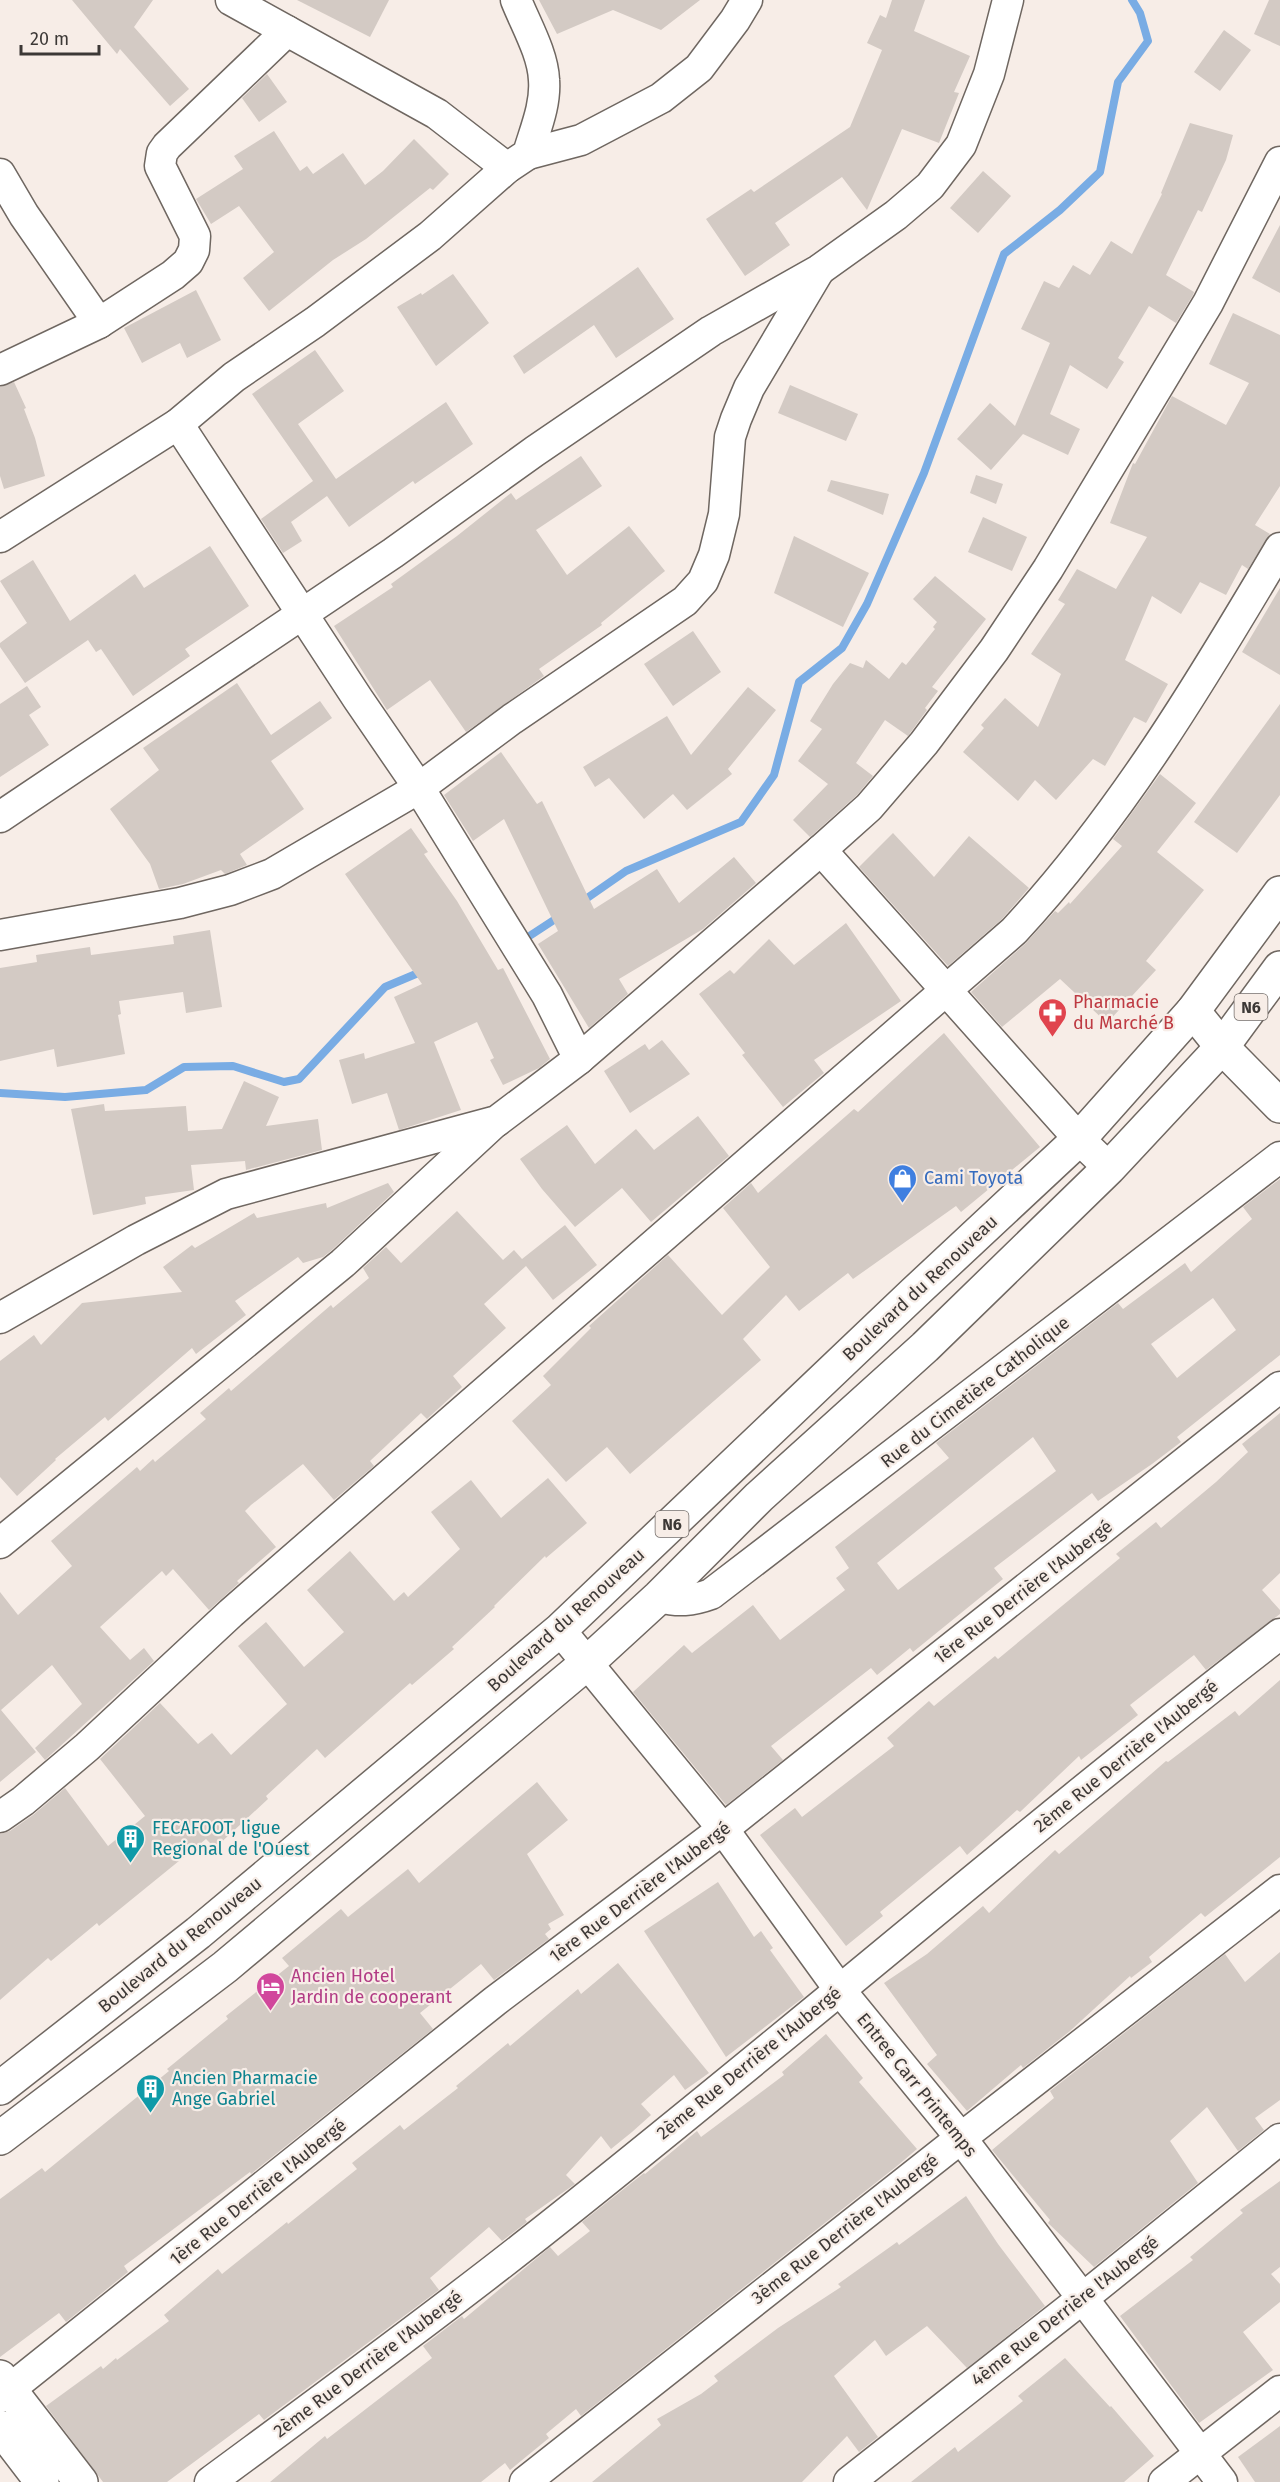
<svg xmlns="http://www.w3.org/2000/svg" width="1280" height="2482" font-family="'Fira Sans',sans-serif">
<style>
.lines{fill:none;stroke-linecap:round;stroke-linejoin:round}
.stream{stroke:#79ace4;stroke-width:8}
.building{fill:#d3cac4;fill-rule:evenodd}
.street-casing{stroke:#6f6761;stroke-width:33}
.secondary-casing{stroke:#6f6761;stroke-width:36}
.highway-casing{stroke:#6f6761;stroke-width:36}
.street{stroke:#fff;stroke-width:30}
.secondary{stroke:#fff;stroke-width:33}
.highway{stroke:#fff;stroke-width:33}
.labels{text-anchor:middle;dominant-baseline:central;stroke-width:4.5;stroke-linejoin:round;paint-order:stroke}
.shield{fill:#f7ede7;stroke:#746e6b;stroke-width:1.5}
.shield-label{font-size:16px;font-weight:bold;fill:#3c3836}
.health-label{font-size:18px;fill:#be3a42;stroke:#f7ede7;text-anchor:start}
.shop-label{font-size:18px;fill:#366cbe;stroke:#f7ede7;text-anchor:start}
.street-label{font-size:18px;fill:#3c3836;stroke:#f7ede7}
.culture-label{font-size:18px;fill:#0d838f;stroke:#f7ede7;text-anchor:start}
.hotel-label{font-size:18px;fill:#b23c85;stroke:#f7ede7;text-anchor:start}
</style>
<rect width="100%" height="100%" fill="#f7ede7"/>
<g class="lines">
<g class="stream">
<path d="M580,903L626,871L741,822L774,775L799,682L842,648L867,604L924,473L1004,254L1060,210L1100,172L1118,82L1148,41L1140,13L1132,0"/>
<path d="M531,935L560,916"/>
<path d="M0,1093L65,1097L146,1090L184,1067L233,1066L284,1082L299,1079L385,987L423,971"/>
</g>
</g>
<g class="building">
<path d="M72,0H153L134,27L189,89L170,106L120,49L117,54Z"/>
<path d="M297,0H389L370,37Z"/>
<path d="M539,0H700L661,30L613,10L557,34Z"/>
<path d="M892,0H925L914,31L970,56L954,92L959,93L939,143L902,129L867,210L842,177L775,223L790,245L745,276L706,219L751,189L754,192L850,127L882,50L867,43L880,15L886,18Z"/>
<path d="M1269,0H1280V46L1254,34Z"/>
<path d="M1224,30L1251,50L1220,91L1194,72Z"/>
<path d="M267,74L287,102L259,122L242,98Z"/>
<path d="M1190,123L1233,135L1226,160L1202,212L1198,210L1166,275L1194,292L1193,295L1176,323L1149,306L1118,358L1124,362L1107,389L1070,365L1050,414L1080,429L1068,455L1023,434L991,470L957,439L990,403L1015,426L1050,343L1021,329L1044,281L1059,288L1073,265L1090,275L1111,241L1132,254L1162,194L1161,193Z"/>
<path d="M274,131L300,171L307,166L313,174L343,153L365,185L383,171L414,139L449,174L433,190L430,188L366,239L333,260L269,311L243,278L274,252L239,206L211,224L196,199L243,169L234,156Z"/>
<path d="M983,171L1011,196L978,233L950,208Z"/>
<path d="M1280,225V293L1252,278Z"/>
<path d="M638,267L674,319L616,358L594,325L524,374L513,356Z"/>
<path d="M453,274L489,323L436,366L397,307L421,293L422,295Z"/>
<path d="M196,290L221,340L187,358L180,343L142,363L124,328Z"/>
<path d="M1233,313L1280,335V486L1255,525L1270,534L1248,569L1242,565L1226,595L1200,582L1181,614L1152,596L1125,660L1168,684L1146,723L1134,717L1105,766L1093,759L1056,800L1035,780L1018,801L963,752L984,728L981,725L1005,698L1038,727L1061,674L1031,654L1065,604L1058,600L1077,569L1116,589L1147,537L1110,523L1133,463L1135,464L1172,396L1226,425L1249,383L1209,364Z"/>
<path d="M315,350L344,391L298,424L336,479L446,402L473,444L415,484L413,481L349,527L327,496L291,522L302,541L283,553L261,519L313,481L252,394Z"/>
<path d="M14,382L26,408L24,409L35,438L45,476L4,489L0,476V387Z"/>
<path d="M790,385L858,414L846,441L778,413Z"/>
<path d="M581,456L602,486L536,530L567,575L629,526L665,571L601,623L602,625L539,669L544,676L466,732L430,680L387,710L334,626L393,587L391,584L457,536L511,493L516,500Z"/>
<path d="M976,475L1003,484L996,504L970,493Z"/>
<path d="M831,480L889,494L883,515L827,491Z"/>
<path d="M983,517L1027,537L1012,571L968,552Z"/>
<path d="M794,536L869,573L843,627L774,593Z"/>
<path d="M210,546L249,606L185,649L190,656L133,696L101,649L96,652L88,640L25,683L0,647V643L27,623L0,581L33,560L70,621L135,574L144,588Z"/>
<path d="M935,576L986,619L932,687L938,691L925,708L927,710L908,736L885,720L856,763L873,776L857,795L810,837L793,820L828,784L798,761L822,729L810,721L833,684L850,663L863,668L866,660L889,679L902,662L906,665L935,629L933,627L937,622L913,599Z"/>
<path d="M1280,588V675L1242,652Z"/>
<path d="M693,631L721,672L673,706L644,664Z"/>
<path d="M237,683L271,735L320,701L332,718L271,761L304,809L240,854L247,865L225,874L221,870L183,884L159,889L150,864L110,809L159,770L143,748Z"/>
<path d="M27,686L41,707L29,715L49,745L0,777V704Z"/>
<path d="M748,687L776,710L728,769L732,774L687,810L673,794L644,819L609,778L595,787L583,767L667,716L691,755Z"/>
<path d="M1280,704V795L1237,853L1194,822Z"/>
<path d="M501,752L537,804L542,801L594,909L657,869L679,903L734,857L756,883L703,929L619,979L628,994L589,1028L538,944L558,931L504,819L473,841L444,795Z"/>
<path d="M1160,774L1196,803L1157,852L1204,890L1146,961L1156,970L1107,1023L1060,979L1002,1027L971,992L1025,944L1055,911L1058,913L1069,902L1070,904L1122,846L1113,839Z"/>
<path d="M411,828L428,852L424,854L457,901L498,970L503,968L550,1059L539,1068L503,1085L490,1060L494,1058L477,1022L434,1042L461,1110L399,1130L387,1093L352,1104L339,1060L364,1053L365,1059L415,1043L394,997L422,984L345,874Z"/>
<path d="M893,833L934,877L969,836L1029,888L1002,919L948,966L859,867Z"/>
<path d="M846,923L901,1001L814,1060L824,1073L783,1107L742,1055L745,1053L699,994L730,970L734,974L769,939L794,965Z"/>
<path d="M210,930L222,1007L186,1013L183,992L119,1001L121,1014L118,1015L125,1054L57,1067L54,1049L0,1061V968L37,962L36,955L90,947L91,955L174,944L173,936Z"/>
<path d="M944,1033L1040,1147L961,1212L956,1206L853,1279L848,1273L799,1311L786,1295L743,1339L761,1360L630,1474L607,1447L566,1482L512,1421L551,1385L543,1376L591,1328L589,1326L668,1255L722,1315L770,1267L723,1208L751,1183L758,1193L854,1109L858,1112Z"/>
<path d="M662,1040L690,1074L630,1113L604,1071L645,1044L649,1050Z"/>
<path d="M244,1081L279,1097L266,1126L318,1119L322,1150L246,1170L245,1161L191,1165L194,1190L145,1197L146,1204L93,1215L71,1109L104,1104L105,1111L186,1106L188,1131L222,1129Z"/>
<path d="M698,1116L729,1156L651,1222L622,1188L575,1227L542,1189L520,1159L567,1125L595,1164L636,1129L654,1150Z"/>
<path d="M1280,1179V1355L1177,1437L1181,1442L1152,1464L1098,1501L1092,1493L994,1568L1003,1579L913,1652L910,1648L877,1675L871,1668L771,1746L783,1760L726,1805L633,1692L684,1645L692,1653L753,1605L780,1640L845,1590L836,1578L849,1568L835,1547L949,1458L936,1443L1118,1303L1123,1309L1185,1263L1191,1272L1252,1219L1243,1207ZM1213,1298L1236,1330L1177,1378L1151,1344ZM1033,1437L1056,1471L898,1590L877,1563Z"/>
<path d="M388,1183L394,1192L332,1250L323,1257L303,1263L298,1257L235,1301L246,1315L196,1354L192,1348L108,1421L105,1417L55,1459L56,1460L17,1496L0,1477V1361L34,1335L41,1345L82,1303L182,1292L163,1267L192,1245L195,1248L254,1213L257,1218L326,1203L327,1208Z"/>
<path d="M457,1211L503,1260L514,1250L522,1259L565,1225L597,1265L553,1300L526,1266L484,1304L506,1328L453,1376L462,1387L427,1419L421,1413L370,1461L374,1466L334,1500L303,1464L251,1505L245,1511L276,1547L237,1581L239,1583L209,1610L173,1569L166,1576L162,1571L100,1627L130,1660L144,1648L154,1661L45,1760L35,1748L82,1704L52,1665L1,1710L36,1752L0,1782V1592L18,1615L72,1566L51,1541L137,1467L140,1471L153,1459L155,1462L206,1419L200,1413L229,1388L231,1391L331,1305L333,1308L369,1278L363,1268L386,1247L401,1263Z"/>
<path d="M1280,1413V1573L1262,1590L1280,1610V1614L1206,1670L1194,1655L1130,1705L1138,1715L1081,1760L1079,1756L1020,1812L1017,1810L967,1855L960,1846L880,1912L883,1916L846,1946L760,1835L795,1808L802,1817L894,1746L887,1738L929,1701L934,1706L995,1656L998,1659L1120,1558L1116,1554L1156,1522L1161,1528L1216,1482L1248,1452L1242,1444Z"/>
<path d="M548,1478L587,1523L546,1558L545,1556L494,1606L495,1607L452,1647L454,1649L412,1685L410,1683L325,1758L317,1749L266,1796L268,1799L215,1848L206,1839L99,1926L97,1923L51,1961L48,1958L0,2000V1834L10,1831L33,1815L65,1788L108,1846L145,1816L100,1759L160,1703L198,1744L212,1733L231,1755L287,1704L238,1646L266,1622L304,1667L344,1632L307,1590L350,1551L394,1601L404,1592L408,1597L460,1549L431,1512L471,1480L501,1518Z"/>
<path d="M1280,1680V1857L1205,1917L1201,1913L1149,1957L1152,1962L1131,1978L1130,1976L1070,2031L1023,2068L1021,2065L967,2111L927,2064L937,2055L884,1983L927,1954L983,1906L989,1913L1055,1850L1059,1854L1166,1761L1168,1762L1235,1711L1239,1716Z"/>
<path d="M537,1782L568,1820L527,1854L564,1915L548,1924L551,1929L545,1934L549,1939L494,1980L481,1964L420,2013L433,2029L251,2174L250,2172L124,2266L128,2272L66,2322L59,2313L0,2357V2199L42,2168L45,2172L169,2071L167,2069L228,2019L226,2016L289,1966L282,1958L341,1909L348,1917L408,1869L419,1883Z"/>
<path d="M718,1882L754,1937L761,1931L773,1948L770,1950L804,1997L726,2057L644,1931Z"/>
<path d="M1280,1952V2100L1255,2118L1264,2130L1238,2151L1207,2107L1170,2141L1198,2183L1094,2267L1048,2223L1050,2220L992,2150L1054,2098L1050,2091L1225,1954L1245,1982Z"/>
<path d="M618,1963L709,2073L685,2090L674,2075L641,2104L651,2115L632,2132L611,2149L601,2136L566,2175L575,2184L525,2219L527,2222L502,2241L489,2227L430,2278L439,2290L264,2420L259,2414L167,2482H103L46,2406L101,2366L103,2369L116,2358L117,2360L169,2321L164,2315L218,2269L222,2274L287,2222L288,2224L357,2169L352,2163L400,2125L404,2130L458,2088L456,2086L508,2043L510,2046L578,1989L581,1994Z"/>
<path d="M826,2034L863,2078L859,2082L917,2149L897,2166L581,2416L576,2409L546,2434L549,2438L510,2470L505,2463L481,2482H270L325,2436L327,2439L432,2358L423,2346L462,2316L464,2319L550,2247L558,2256L590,2231L582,2222L644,2173L645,2174L697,2131L701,2137L784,2075L782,2072Z"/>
<path d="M1280,2181V2267L1271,2274L1280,2284V2302L1243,2332L1273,2370L1199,2423L1120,2316L1193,2260L1190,2257L1243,2213L1240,2210Z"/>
<path d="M966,2196L998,2244L1045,2306L967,2368L927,2326L886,2356L875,2340L834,2376L878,2437L859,2452L847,2436L802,2482H592L661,2425L657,2419L701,2394L718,2381L714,2376L778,2328L841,2287L838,2284L897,2242L899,2245Z"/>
<path d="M1065,2358L1110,2407L1111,2406L1154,2456L1124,2482H911L955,2447L958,2452L1023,2401L1018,2396Z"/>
<path d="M1280,2426V2482H1255L1238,2457Z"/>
</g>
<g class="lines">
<defs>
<g id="street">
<path d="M231,0L437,114L507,168"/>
<path d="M528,154L581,140L661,98L699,68L735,20L747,0"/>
<path d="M0,174L24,215L99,323"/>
<path d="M0,370L99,323L173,275L188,262L194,250L195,236L160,166L162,153L167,146L287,31"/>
<path d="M178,424L358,699L419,788L547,995L579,1059"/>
<path d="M0,537L178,424L234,377L315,322L430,236L507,168L528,154C535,130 546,105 544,80C543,54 526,25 516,0"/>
<path d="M0,817L393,553L535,451L711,331L819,270L896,215L930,186L961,145L989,74L1008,0"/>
<path d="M821,850L1079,1139L1109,1168"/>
<path d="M0,935L180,903L230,890L272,874L419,788L512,719L685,601L703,581L714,555L724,514L730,437L736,419L749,388L818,272"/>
<path d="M0,1318L136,1240L226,1194L497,1121L579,1059L821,850L869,807L924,743L994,650L1048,569L1208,303L1280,162"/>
<path d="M0,1543L343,1263L494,1123"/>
<path d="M659,1597C678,1602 692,1601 711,1594L1280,1157"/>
<path d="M560,1630L723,1829L839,1989L961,2138L1222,2482"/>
<path d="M0,1817L23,1801L87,1747L231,1613L1014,931C1120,817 1201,682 1280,548"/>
<path d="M0,2397L495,2001L723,1829L1280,1387"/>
<path d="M210,2482C317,2403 424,2325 528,2243C782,2043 1025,1831 1280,1634"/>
<path d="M525,2482L961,2138L1280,1890"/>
<path d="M849,2482L1083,2298L1280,2139"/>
<path d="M1164,2482L1280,2391"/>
</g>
<g id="secondary">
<path d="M1193,1011L1222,1047L1280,1106"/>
<path d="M0,2377L81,2482"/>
<path d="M0,2427L42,2482"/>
</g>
<g id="highway">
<path d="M0,2088L198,1933L560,1630L914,1293L1079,1139L1193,1011L1280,893"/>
<path d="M0,2138L225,1967L587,1663L659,1597L759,1497L925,1347L1109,1168L1222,1047L1280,968"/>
</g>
</defs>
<use href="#street" class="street-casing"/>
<use href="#secondary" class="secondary-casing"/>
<use href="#highway" class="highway-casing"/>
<use href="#street" class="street"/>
<use href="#secondary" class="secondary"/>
<use href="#highway" class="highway"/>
</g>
<defs>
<symbol id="pharmacy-pin" viewBox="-11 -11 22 30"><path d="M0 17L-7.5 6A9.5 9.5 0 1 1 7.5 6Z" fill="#e0444e" stroke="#f7ede7"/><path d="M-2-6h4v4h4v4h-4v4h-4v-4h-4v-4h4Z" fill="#fff"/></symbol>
<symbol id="shop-pin" viewBox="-11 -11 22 30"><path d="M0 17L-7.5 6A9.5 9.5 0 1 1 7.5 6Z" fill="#3f7fe0" stroke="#f7ede7"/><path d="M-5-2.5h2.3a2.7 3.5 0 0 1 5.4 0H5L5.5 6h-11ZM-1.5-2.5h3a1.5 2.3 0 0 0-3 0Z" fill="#fff"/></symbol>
<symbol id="building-pin" viewBox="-11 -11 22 30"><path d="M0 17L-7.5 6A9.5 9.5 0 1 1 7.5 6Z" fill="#0f9aa8" stroke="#f7ede7"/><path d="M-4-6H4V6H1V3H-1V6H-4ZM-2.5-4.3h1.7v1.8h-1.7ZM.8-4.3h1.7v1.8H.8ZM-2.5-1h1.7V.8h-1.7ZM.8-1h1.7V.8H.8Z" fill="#fff"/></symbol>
<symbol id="hotel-pin" viewBox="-11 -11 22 30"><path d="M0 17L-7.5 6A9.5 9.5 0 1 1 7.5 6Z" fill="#d1479c" stroke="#f7ede7"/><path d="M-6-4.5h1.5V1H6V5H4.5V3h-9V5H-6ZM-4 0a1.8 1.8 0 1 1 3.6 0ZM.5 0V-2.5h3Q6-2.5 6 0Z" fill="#fff"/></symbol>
</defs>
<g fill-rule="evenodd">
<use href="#pharmacy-pin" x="1036" y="996" width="33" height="45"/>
<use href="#shop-pin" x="886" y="1162" width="33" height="45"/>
<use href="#building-pin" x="114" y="1822" width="33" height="45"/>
<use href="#hotel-pin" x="254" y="1970" width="33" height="45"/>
<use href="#building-pin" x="134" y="2072" width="33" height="45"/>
</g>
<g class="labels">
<g class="shield">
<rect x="1234.5" y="994" width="33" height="26" rx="4.5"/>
<rect x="655.5" y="1511" width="33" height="26" rx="4.5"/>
</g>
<g class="shield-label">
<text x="1251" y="1007">N6</text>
<text x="672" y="1524">N6</text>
</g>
<g class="health-label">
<text x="1073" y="1002">Pharmacie<tspan x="1073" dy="21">du Marché B</tspan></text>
</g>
<g class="shop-label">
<text x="924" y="1178">Cami Toyota</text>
</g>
<g class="street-label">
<text transform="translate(920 1288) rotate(-43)">Boulevard du Renouveau</text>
<text transform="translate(975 1392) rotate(-38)">Rue du Cimetière Catholique</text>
<text transform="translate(1023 1592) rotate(-38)">1ère Rue Derrière l'Aubergé</text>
<text transform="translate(566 1620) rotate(-42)">Boulevard du Renouveau</text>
<text transform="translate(1126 1756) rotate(-39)">2ème Rue Derrière l'Aubergé</text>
<text transform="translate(640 1892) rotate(-37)">1ère Rue Derrière l'Aubergé</text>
<text transform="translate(180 1945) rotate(-39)">Boulevard du Renouveau</text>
<text transform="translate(749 2063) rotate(-39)">2ème Rue Derrière l'Aubergé</text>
<text transform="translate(917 2085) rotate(51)">Entree Carr Printemps</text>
<text transform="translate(258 2192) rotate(-39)">1ère Rue Derrière l'Aubergé</text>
<text transform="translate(845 2229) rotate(-38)">3ème Rue Derrière l'Aubergé</text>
<text transform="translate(1065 2311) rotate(-38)">4ème Rue Derrière l'Aubergé</text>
<text transform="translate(368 2364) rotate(-37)">2ème Rue Derrière l'Aubergé</text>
</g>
<g class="culture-label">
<text x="152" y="1828">FECAFOOT, ligue<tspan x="152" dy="21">Regional de l'Ouest</tspan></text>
<text x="172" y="2078">Ancien Pharmacie<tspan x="172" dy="21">Ange Gabriel</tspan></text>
</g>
<g class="hotel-label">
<text x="291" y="1976">Ancien Hotel<tspan x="291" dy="21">Jardin de cooperant</tspan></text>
</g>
</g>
<path d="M21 45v9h78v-9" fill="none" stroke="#3c3836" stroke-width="3"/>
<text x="30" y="45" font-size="18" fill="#3c3836" stroke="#f7ede7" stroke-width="4.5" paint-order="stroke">20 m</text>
</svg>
